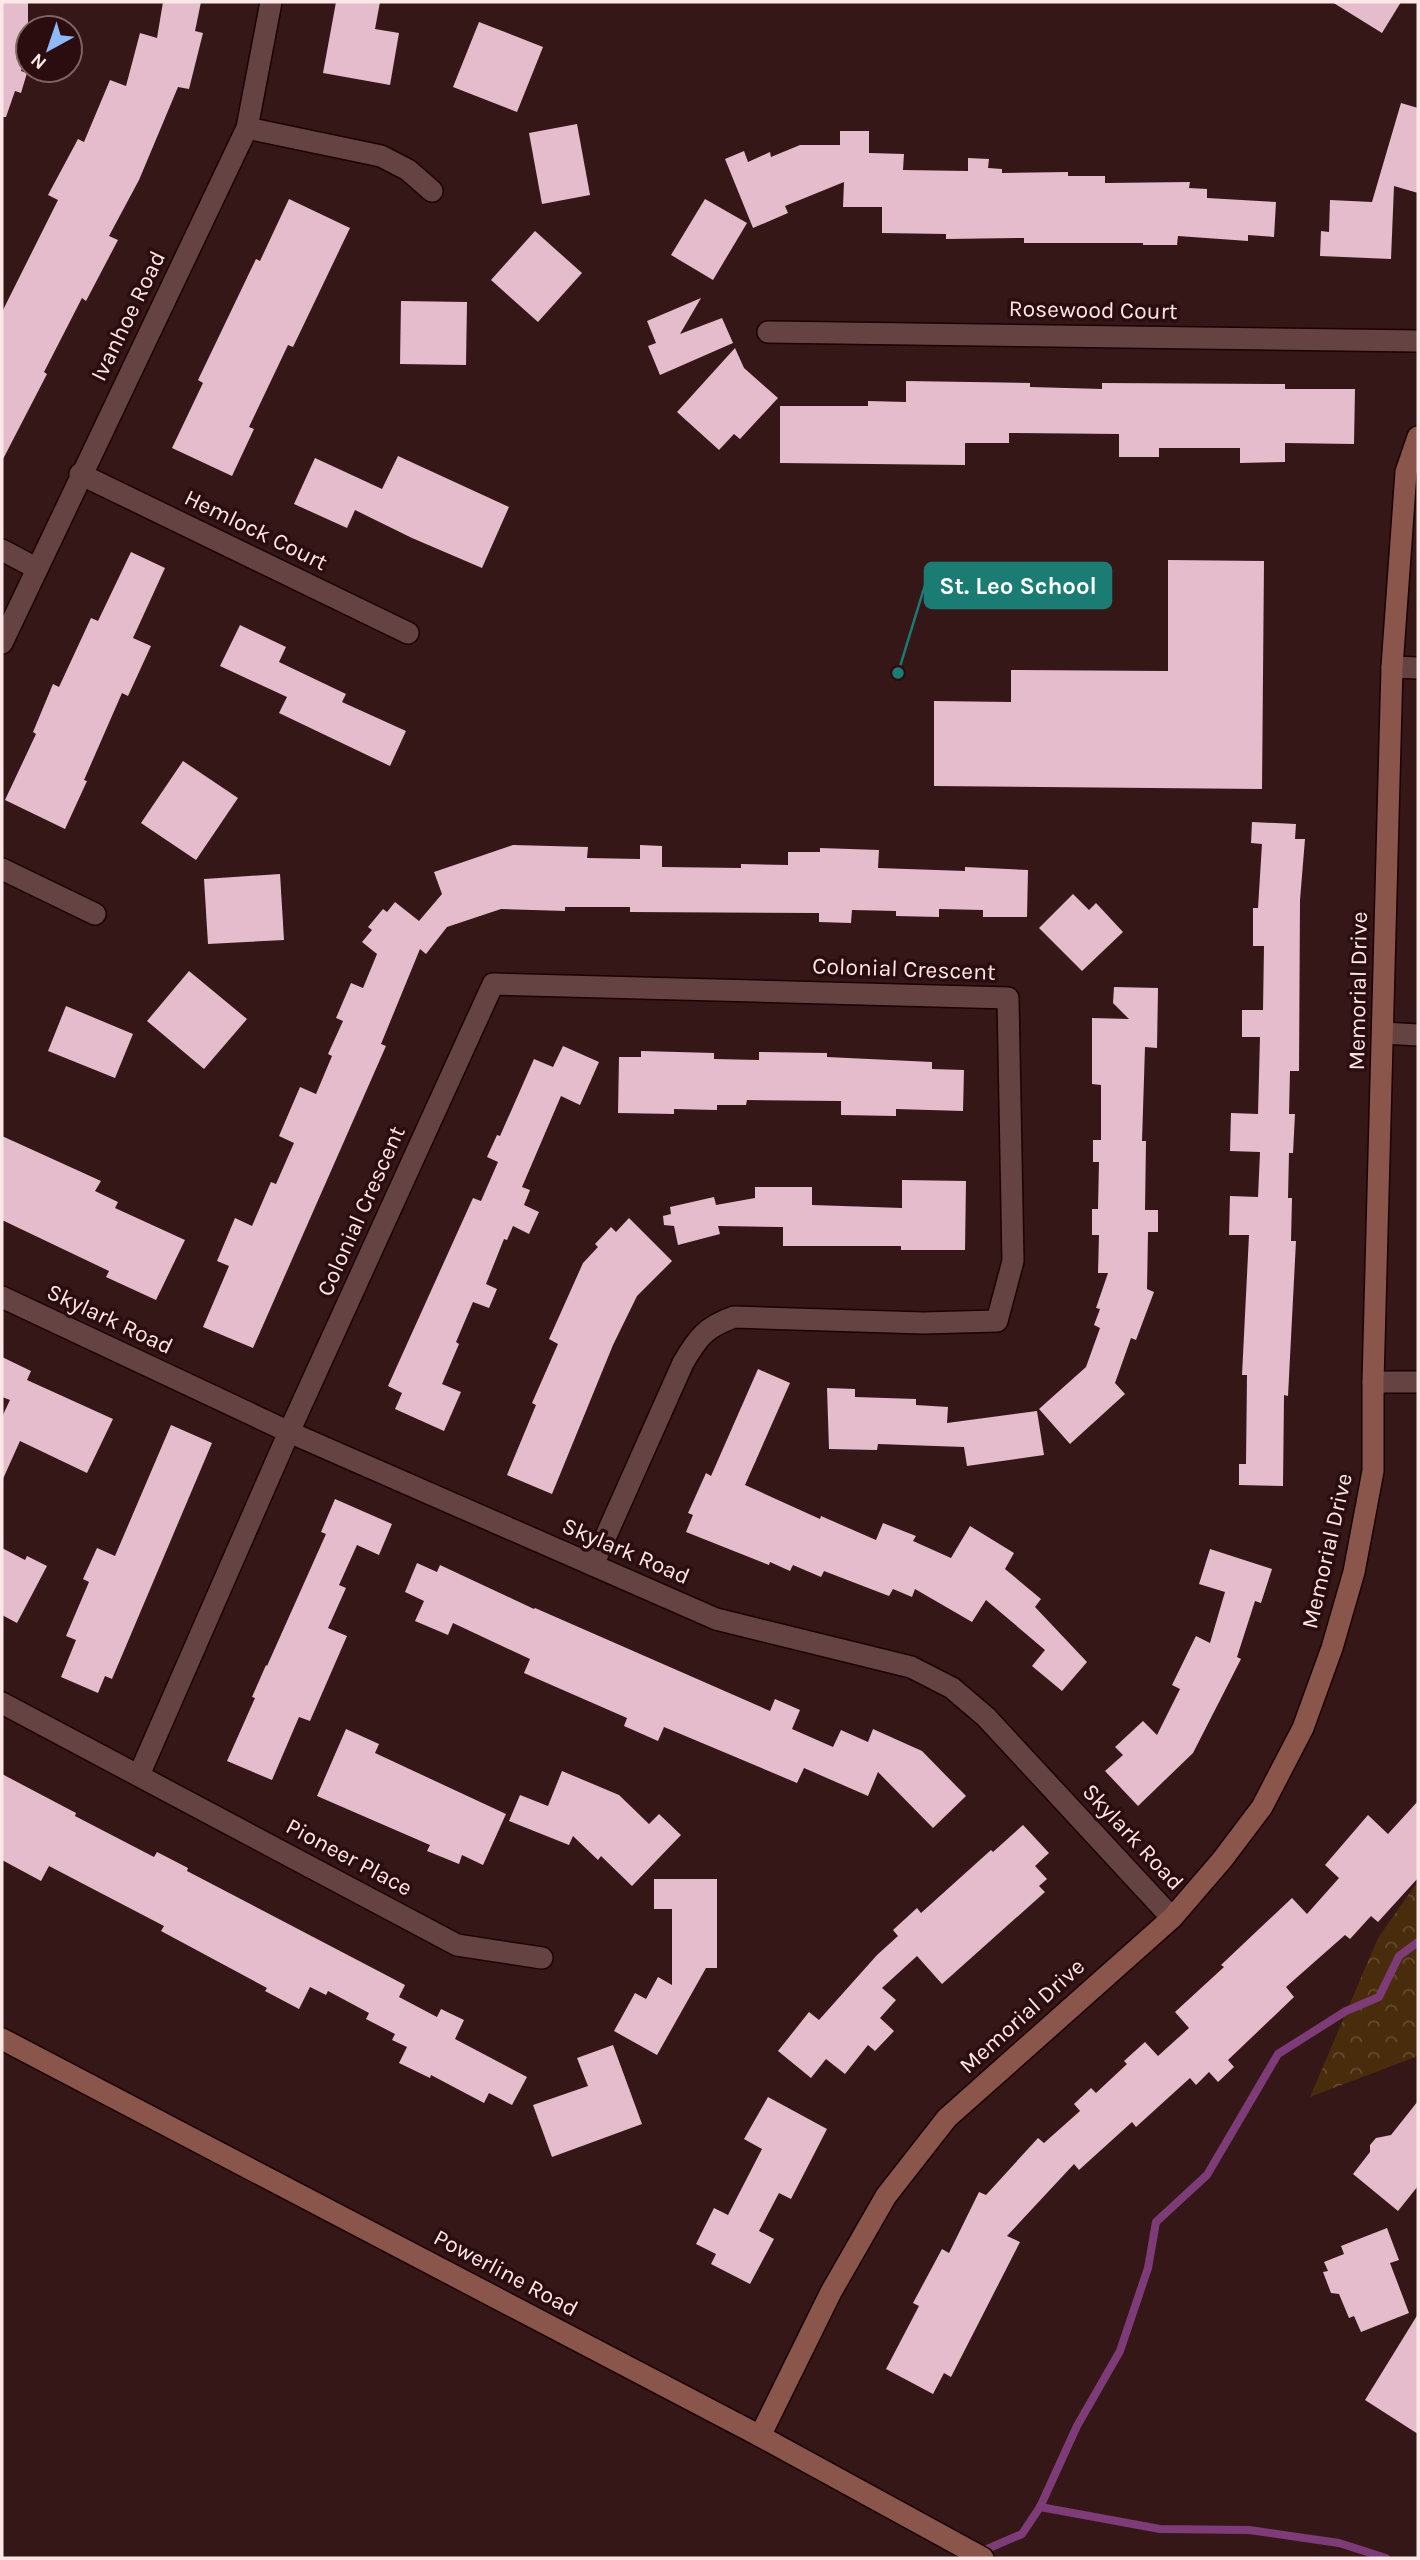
<svg xmlns="http://www.w3.org/2000/svg" width="1420" height="2560" font-family="Karla,sans-serif">
<style>
.forest{fill:url(#forest-crowns)}
.lines{fill:none;stroke-linecap:round;stroke-linejoin:round}
.stream{stroke:#7d3c77;stroke-width:8}
.building{fill:#e5bccb}
.street-casing{stroke:#1b0204;stroke-width:24}
.secondary-casing{stroke:#1b0204;stroke-width:24}
.street{stroke:#664343;stroke-width:21}
.secondary{stroke:#8a554a;stroke-width:21}
.labels{text-anchor:middle;dominant-baseline:central;stroke-width:7;stroke-linejoin:round;paint-order:stroke}
.street-label{font-size:23px;fill:#fee7e7;stroke:#2b0d0f}
.leader{fill:none;stroke:#1b7c74;stroke-width:2.5}
.callout-dot{fill:#1b7c74;stroke:#2b0d0f;stroke-width:2.5}
.callout{fill:#1b7c74;stroke:#1b7c74;stroke-width:2.5}
.callout-label{font-size:24px;text-anchor:middle;font-weight:bold;fill:#fff}
</style>
<defs>
<pattern id="forest-crowns" width="20" height="18" patternUnits="userSpaceOnUse" patternTransform="scale(1.75)"><rect width="20" height="18" fill="#482c0c"/><path d="M2 6a3 3 0 1 1 6 0M12 15a3 3 0 1 1 6 0" fill="none" stroke="#634b2f"/></pattern>
</defs>
<rect width="100%" height="100%" fill="#361718"/>
<path class="forest" d="M1418,1881V2056L1310,2097L1378,1938Z"/>
<g class="lines">
<g class="stream">
<path d="M1040,2507L1160,2529L1249,2530L1339,2543L1386,2558"/>
<path d="M980,2552L1022,2534L1040,2507L1077,2426L1120,2351L1148,2268L1156,2222L1207,2175L1278,2054L1346,2011L1379,1997L1399,1956L1418,1942"/>
</g>
</g>
<g class="building">
<path d="M2,2H28V51L21,71L27,73L21,93L15,91L6,117H2Z"/>
<path d="M163,2H201L195,31L203,33L189,89L178,87L139,180L109,236L118,240L86,301L82,298L44,372L47,374L2,461V312L58,200L48,195L78,139L84,142L110,80L126,86L140,33L157,38Z"/>
<path d="M336,2H380L375,29L399,33L390,85L323,73Z"/>
<path d="M1332,2H1401L1382,33Z"/>
<path d="M479,22L543,47L517,112L453,87Z"/>
<path d="M1401,103L1418,108V193L1394,186L1391,259L1320,256L1321,231L1329,232L1330,200L1372,202Z"/>
<path d="M577,124L590,195L542,204L529,133Z"/>
<path d="M840,131H869V153L904,154L903,170L968,171V158L989,159L988,168L1002,169V173L1068,172V176H1105V183L1190,182L1189,188L1207,189V198L1276,202L1274,237L1248,235V241L1178,236L1177,245H1143V243H1024V238L946,239V234L882,233V207H843L844,182L785,206L788,213L753,228L725,159L744,151L748,162L770,152L771,157L800,145H840Z"/>
<path d="M289,199L350,228L293,347L288,345L249,427L254,429L232,476L172,448L203,383L198,380L256,259L260,261Z"/>
<path d="M705,199L747,223L713,280L671,255Z"/>
<path d="M535,231L582,273L538,322L491,280Z"/>
<path d="M701,298L680,334L722,318L733,343L660,375L648,346L656,343L647,321Z"/>
<path d="M401,301L467,302L466,365L400,364Z"/>
<path d="M735,348L744,368L778,398L740,439L734,434L719,450L677,412Z"/>
<path d="M906,381L1030,383V387L1102,389V383L1285,384V389H1355L1354,444L1285,443V462L1240,463V448H1159V457H1119V434L1009,433V443H965V465L780,463V406H868V401L906,402Z"/>
<path d="M398,456L509,507L482,568L412,538L355,510L347,528L294,504L315,458L382,489Z"/>
<path d="M131,552L165,568L133,638L151,646L128,696L122,693L84,780L87,781L65,829L5,800L36,734L33,732L53,684L59,687L91,618L98,621Z"/>
<path d="M1168,560L1264,561L1262,789L934,786V701L1011,702V670L1168,671Z"/>
<path d="M240,625L286,647L279,662L346,694L342,702L406,731L390,766L279,713L287,697L220,666Z"/>
<path d="M183,761L238,798L196,860L141,823Z"/>
<path d="M1252,822L1296,824L1295,839H1305L1300,900L1299,1071H1290L1289,1114H1295L1293,1153H1289L1288,1198H1292L1291,1241H1296L1288,1396L1284,1395L1283,1486L1239,1485V1464H1246L1247,1375H1242L1249,1235H1229L1230,1196L1258,1197L1260,1152L1230,1151L1231,1113L1258,1114L1260,1037H1242V1010H1263L1264,946H1253V908H1258L1262,844L1251,843Z"/>
<path d="M513,845L588,847L587,858L640,859V845L662,846V867L741,868V864L788,865V852H820V848L879,850L878,868L965,871V867L1028,870L1027,917H983V910L939,909V917L896,916V911L852,910L851,923L819,922V913L630,912V907H565V911L501,909L447,927L426,954L420,949L381,1044L386,1046L253,1348L203,1327L229,1266L217,1261L235,1218L252,1226L271,1182L276,1184L294,1143L279,1136L300,1087L316,1094L332,1056L328,1054L343,1021L336,1018L351,983L363,988L377,954L362,942L372,930L368,927L383,909L387,912L395,902L419,921L442,894L434,872Z"/>
<path d="M280,874L284,940L208,944L204,879Z"/>
<path d="M1073,894L1089,910L1096,903L1123,932L1082,971L1039,928Z"/>
<path d="M189,971L247,1019L204,1069L147,1021Z"/>
<path d="M1114,987L1158,988L1157,1048L1145,1047L1142,1141H1146L1145,1210H1158V1232H1148L1147,1289L1154,1292L1136,1340L1131,1338L1115,1383L1125,1394L1070,1444L1039,1409L1086,1367L1100,1328L1094,1325L1100,1309L1096,1308L1108,1273H1098L1099,1235H1092V1209H1098L1099,1162H1093V1140H1101V1085L1092,1084V1018L1129,1019L1113,1003Z"/>
<path d="M66,1006L133,1034L115,1078L48,1051Z"/>
<path d="M563,1046L599,1062L580,1105L561,1096L522,1187L530,1190L524,1205L539,1212L529,1234L513,1226L507,1240L504,1239L486,1284L497,1289L489,1308L473,1302L456,1342L459,1344L442,1384L461,1392L444,1431L395,1409L402,1393L388,1386L473,1198L481,1201L498,1162L487,1157L497,1135L500,1136L534,1059L553,1067Z"/>
<path d="M641,1051L714,1053V1059L759,1060V1052L827,1053V1057L932,1062V1069L964,1070L963,1111L896,1109V1116L841,1115V1101L747,1100L746,1105H717V1110L674,1109V1114L618,1113L619,1057H641Z"/>
<path d="M2,1136L101,1181L95,1191L118,1202L115,1208L185,1240L156,1300L106,1277L109,1271L2,1220Z"/>
<path d="M902,1180L966,1181L965,1250H901V1246H783V1227L718,1226L720,1234L678,1245L674,1226L664,1225L663,1216L671,1214L670,1207L714,1197L716,1205L755,1198V1187H812V1205L902,1208Z"/>
<path d="M629,1218L672,1261L637,1296L613,1345L552,1494L507,1475L536,1405L532,1403L558,1344L549,1339L583,1263L598,1247L595,1244L611,1227L616,1232Z"/>
<path d="M2,1357L31,1371L27,1380L113,1419L87,1473L20,1441L2,1481V1417L10,1400L2,1397Z"/>
<path d="M758,1369L790,1383L745,1485L820,1519L821,1516L876,1540L883,1523L916,1536L913,1541L951,1558L970,1526L1014,1553L1005,1569L1041,1599L1035,1607L1087,1662L1062,1691L1032,1666L1045,1650L986,1600L972,1622L915,1589L912,1597L893,1589L889,1596L824,1571L821,1577L793,1565L790,1571L770,1562L769,1565L686,1532L693,1515L688,1513L706,1473L711,1476Z"/>
<path d="M827,1388L855,1389V1397L916,1399V1405L948,1407L947,1423L1037,1411L1044,1455L967,1466L964,1447L878,1444L877,1450L829,1449Z"/>
<path d="M171,1425L212,1443L112,1679L105,1676L98,1693L61,1677L76,1640L66,1636L89,1582L83,1579L97,1548L115,1556Z"/>
<path d="M335,1499L392,1524L379,1555L357,1545L339,1585L346,1588L328,1628L347,1636L310,1721L299,1717L272,1780L227,1761L255,1698L252,1697L266,1665L267,1666L326,1534L321,1532Z"/>
<path d="M2,1548L25,1560L27,1556L47,1566L17,1623L2,1615Z"/>
<path d="M1210,1549L1272,1569L1261,1603L1255,1601L1237,1657L1241,1659L1193,1753L1138,1806L1105,1771L1123,1755L1115,1747L1143,1721L1157,1735L1180,1689L1172,1685L1196,1636L1210,1643L1225,1592L1199,1584Z"/>
<path d="M417,1563L437,1572L440,1565L534,1609L535,1608L770,1711L775,1699L800,1710L792,1729L833,1747L841,1730L868,1742L873,1729L922,1751L966,1796L933,1828L878,1772L868,1796L804,1768L797,1783L664,1727L658,1741L624,1726L627,1718L524,1673L530,1659L453,1623L448,1635L415,1621L424,1601L405,1592Z"/>
<path d="M346,1729L379,1744L375,1753L506,1814L483,1865L462,1855L459,1864L427,1851L430,1845L317,1796Z"/>
<path d="M562,1771L619,1795L649,1824L659,1814L681,1835L632,1886L601,1856L598,1860L573,1836L569,1845L509,1821L520,1795L548,1806Z"/>
<path d="M2,1774L76,1813L75,1816L154,1857L157,1852L188,1868L187,1871L405,1985L399,1997L437,2017L441,2009L464,2020L455,2039L527,2077L512,2105L489,2093L484,2103L431,2075L430,2078L399,2063L407,2047L392,2040L395,2034L366,2019L369,2013L328,1991L326,1995L310,1987L299,2009L265,1991L267,1988L161,1931L164,1926L49,1866L41,1881L2,1860Z"/>
<path d="M1418,1801V1878L1378,1922L1371,1916L1350,1939L1345,1935L1286,1987L1294,1997L1228,2060L1234,2067L1218,2082L1209,2072L1196,2085L1190,2078L1136,2127L1132,2122L1079,2170L1074,2164L1007,2236L1020,2242L951,2377L944,2373L933,2394L886,2369L919,2306L913,2303L942,2249L949,2253L979,2192L986,2195L1038,2138L1044,2143L1080,2111L1074,2104L1091,2088L1096,2093L1127,2064L1124,2061L1145,2042L1158,2056L1189,2028L1175,2012L1224,1967L1221,1965L1292,1898L1307,1914L1339,1878L1325,1865L1368,1815L1388,1834Z"/>
<path d="M1023,1825L1049,1853L1035,1866L1047,1879L1039,1886L1045,1892L942,1984L917,1956L882,1988L896,2000L880,2018L894,2031L875,2051L868,2045L845,2074L826,2059L811,2078L778,2051L809,2012L819,2020L877,1955L898,1936L893,1930L917,1908L921,1913L991,1850L993,1852Z"/>
<path d="M654,1879H717V1968H706L657,2055L614,2031L635,1993L646,1999L658,1977L672,1985V1909H654Z"/>
<path d="M613,2045L642,2124L552,2157L533,2105L588,2086L577,2058Z"/>
<path d="M768,2097L827,2129L791,2199L779,2193L759,2231L774,2239L750,2284L711,2264L716,2254L696,2244L714,2208L728,2215L762,2149L744,2139Z"/>
<path d="M1418,2101V2186L1398,2211L1353,2174L1370,2152V2145L1376,2138L1391,2135Z"/>
<path d="M1387,2228L1399,2260L1390,2263L1409,2313L1361,2332L1354,2316L1349,2318L1339,2294L1331,2293L1323,2272L1328,2271L1324,2262L1344,2254L1341,2246Z"/>
<path d="M1418,2314V2434L1365,2400Z"/>
</g>
<g class="lines">
<defs>
<g id="street">
<path d="M247,128L381,156L408,170L432,191"/>
<path d="M768,332L1418,341"/>
<path d="M80,474L408,633"/>
<path d="M2,550L36,568"/>
<path d="M2,643L247,128L271,2"/>
<path d="M1392,667L1418,668"/>
<path d="M2,869L95,914"/>
<path d="M1383,1033L1418,1035"/>
<path d="M2,1297L289,1432L716,1619L911,1667L952,1688L986,1717L1172,1918"/>
<path d="M1373,1382H1418"/>
<path d="M2,1703L457,1945L542,1958"/>
<path d="M139,1775L289,1432L493,984L1008,998L1013,1261L997,1321L923,1323L734,1317C706,1327 698,1337 683,1363L593,1565"/>
</g>
<g id="secondary">
<path d="M2,2039L760,2436L983,2558"/>
<path d="M760,2436L831,2292L886,2196L947,2118L1172,1918L1222,1860L1262,1807L1303,1728L1332,1648L1354,1572L1373,1471V1382L1392,667L1406,472L1418,437"/>
</g>
</defs>
<use href="#street" class="street-casing"/>
<use href="#secondary" class="secondary-casing"/>
<use href="#street" class="street"/>
<use href="#secondary" class="secondary"/>
</g>
<g class="labels">
<g class="street-label">
<text transform="translate(1093 310) rotate(1)">Rosewood Court</text>
<text transform="translate(128 316) rotate(-64)">Ivanhoe Road</text>
<text transform="translate(256 530) rotate(26)">Hemlock Court</text>
<text transform="translate(904 969) rotate(2)">Colonial Crescent</text>
<text transform="translate(1358 991) rotate(-89)">Memorial Drive</text>
<text transform="translate(361 1211) rotate(-66)">Colonial Crescent</text>
<text transform="translate(110 1319) rotate(25)">Skylark Road</text>
<text transform="translate(626 1551) rotate(23)">Skylark Road</text>
<text transform="translate(1327 1551) rotate(-77)">Memorial Drive</text>
<text transform="translate(1133 1837) rotate(47)">Skylark Road</text>
<text transform="translate(349 1857) rotate(28)">Pioneer Place</text>
<text transform="translate(1022 2016) rotate(-42)">Memorial Drive</text>
<text transform="translate(506 2273) rotate(28)">Powerline Road</text>
</g>
</g>
<path class="leader" d="M898 673L925 585"/>
<circle class="callout-dot" cx="898" cy="673" r="7"/>
<rect class="callout" x="925" y="563" width="186" height="45" rx="7"/>
<g class="callout-label">
<text x="1018" y="594">St. Leo School</text>
</g>
<rect width="1420" height="2560" fill="none" stroke="#fee7e7" stroke-width="7"/>
<g transform="translate(49 49) rotate(220)"><circle r="33" fill="#2b0d0f" stroke="#7f6465" stroke-width="2"/>
<path d="M0-5L12 26L0 18L-12 26Z" fill="#8eb9fc"/>
<text y="-10" font-size="19" font-weight="bold" text-anchor="middle" fill="#fee7e7">N</text>
</g>
</svg>
